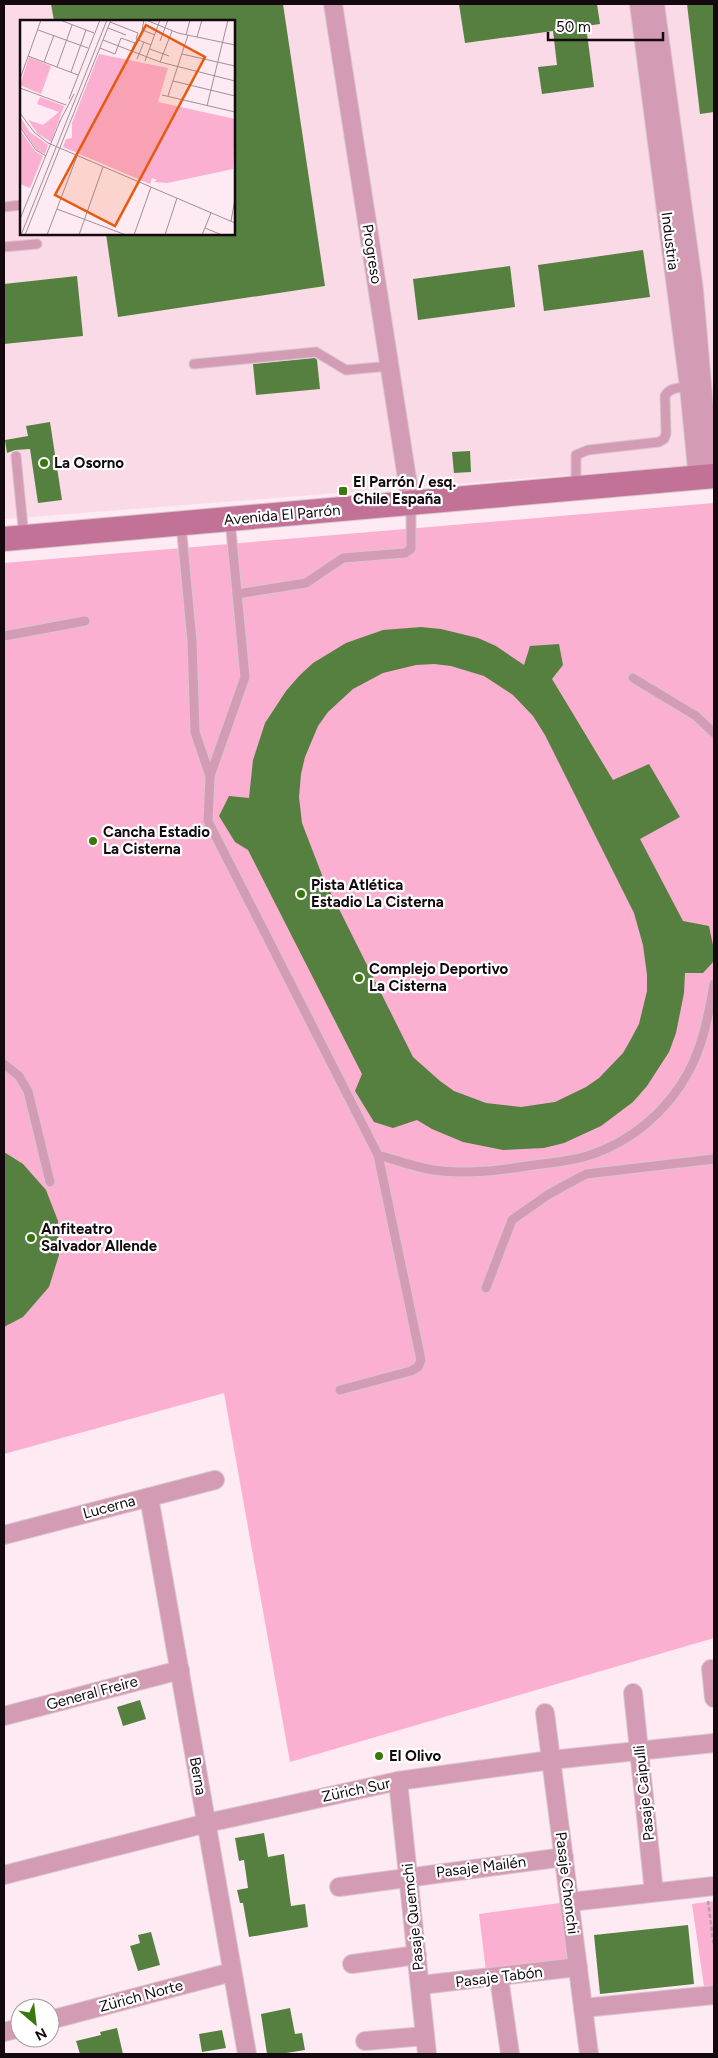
<svg xmlns="http://www.w3.org/2000/svg" width="718" height="2058" font-family="Figtree,sans-serif">
<style>
.built{fill:#fadae7;fill-rule:evenodd}
.green{fill:#fbafd1}
.building{fill:#55803f;fill-rule:evenodd}
.lines{fill:none;stroke-linecap:round;stroke-linejoin:round}
.lane-casing{stroke:#d8c6ce;stroke-width:11}
.street-casing{stroke:#d8c6ce;stroke-width:20}
.secondary-casing{stroke:#d8c6ce;stroke-width:26}
.path{stroke:#b1a0a7;stroke-width:2.5;stroke-dasharray:4 2.5;stroke-linecap:butt}
.lane{stroke:#d49cb4;stroke-width:9}
.street{stroke:#d49cb4;stroke-width:18}
.secondary{stroke:#c27197;stroke-width:24}
.poi-dot{fill:#3b770f;stroke:#fff;stroke-width:2}
.labels{text-anchor:middle;dominant-baseline:central;stroke-width:4.5;stroke-linejoin:round;paint-order:stroke}
.street-label{font-size:15px;fill:#13090e;stroke:#fff}
.poi-label{font-size:15px;font-weight:bold;fill:#13090e;stroke:#fff;text-anchor:start}
.inset-road{fill:none;stroke:#a09097;stroke-width:1}
.view{fill:#e8590c;fill-opacity:0.15;stroke:#e8590c;stroke-width:2.5}
.inset-edge{fill:none;stroke:#13090e;stroke-width:2.5}
</style>
<rect width="100%" height="100%" fill="#feeaf2"/>
<path class="built" d="M4,4H714V451L686,466L4,519ZM21,21H234V234H21Z"/>
<g class="green">
<path d="M714,503V1638L290,1762L224,1393L4,1454V563Z"/>
<path d="M714,1901V1985L704,1986L692,1904Z"/>
<path d="M560,1903L567,1960L486,1971L479,1914Z"/>
</g>
<g class="building">
<path d="M51,4H283L325,286L118,317L106,234H234V21H54Z"/>
<path d="M459,4H597L600,24L586,26L594,87L542,94L538,67L557,65L553,31L465,43Z"/>
<path d="M687,4H714V112L700,114Z"/>
<path d="M643,250L650,297L544,311L538,265Z"/>
<path d="M510,266L515,307L418,320L413,279Z"/>
<path d="M77,276L83,336L4,344V284Z"/>
<path d="M315,358L317,360L320,389L256,395L253,364Z"/>
<path d="M50,422L62,500L38,503L30,449L15,450L7,453L5,440L28,436L26,426Z"/>
<path d="M470,451L471,472L454,473L452,452Z"/>
<path d="M421,627L441,629L478,638L496,646L524,665L530,646L559,644L563,665L552,679L613,780L649,764L680,817L640,839L683,921L709,926L714,950V961L703,973H685L684,993L676,1033L669,1052L647,1086L633,1102L601,1126L564,1143L544,1148L503,1150L463,1142L432,1129L417,1120L393,1128L374,1122L355,1091L362,1074L248,850L235,842L219,816L229,796L249,798L253,760L265,723L286,691L299,676L313,663L346,643L383,630ZM434,664L451,666L484,676L513,695L533,716L545,735L634,913L643,945L647,975V991L639,1024L631,1039L623,1053L599,1078L586,1087L555,1102L521,1107L486,1103L454,1091L440,1081L413,1057L322,875L302,823L299,797L301,774L305,757L318,726L328,712L353,689L383,673L416,665Z"/>
<path d="M4,1152L23,1164L46,1190L58,1221L59,1255L49,1287L23,1317L4,1327Z"/>
<path d="M140,1700L146,1719L123,1726L117,1707Z"/>
<path d="M264,1833L268,1857L284,1854L291,1906L305,1904L308,1927L249,1937L243,1903H240L237,1890L248,1888L244,1860L239,1861L235,1838Z"/>
<path d="M688,1925L694,1984L600,1994L594,1935Z"/>
<path d="M151,1932L160,1965L138,1971L130,1946L140,1943L138,1935Z"/>
<path d="M290,2008L295,2034L302,2033L305,2050L280,2054H267L261,2014Z"/>
<path d="M117,2028L123,2054H80L76,2041L101,2035L100,2032Z"/>
<path d="M222,2030L226,2048L202,2052L199,2034Z"/>
</g>
<g class="lines">
<defs>
<g id="lane">
<path d="M4,207L21,205"/>
<path d="M4,247L37,244"/>
<path d="M194,364L316,352L346,370L390,366"/>
<path d="M16,456L24,537"/>
<path d="M576,487V455L588,450L659,442L664,439L666,434L665,396C670,387 679,388 689,387"/>
<path d="M230,520L245,677L210,776L208,821L378,1155C396,1160 414,1167 433,1170C467,1175 501,1170 534,1165C552,1163 570,1161 587,1156C630,1143 668,1111 689,1071C703,1045 709,1013 714,984"/>
<path d="M181,524L192,641L195,732L210,776"/>
<path d="M237,594L306,583L343,558L405,553L411,549V504"/>
<path d="M4,636L85,621"/>
<path d="M633,678L696,716L714,733"/>
<path d="M4,1064L19,1076L28,1091L50,1182"/>
<path d="M486,1288L512,1220L549,1194L586,1174L714,1159"/>
<path d="M340,1390L411,1371L418,1367L421,1360L378,1155"/>
</g>
<g id="street">
<path d="M333,4L411,504"/>
<path d="M639,4L689,387L698,479"/>
<path d="M655,4L694,290L710,478"/>
<path d="M149,1497L247,2054"/>
<path d="M4,1535L215,1480"/>
<path d="M711,1669L714,1698"/>
<path d="M633,1693L654,1892"/>
<path d="M545,1713L589,2054"/>
<path d="M4,1716L180,1670"/>
<path d="M398,1781L427,2054"/>
<path d="M4,1875L207,1823L398,1781L551,1760L714,1743"/>
<path d="M339,1887L564,1857"/>
<path d="M570,1902L714,1886"/>
<path d="M352,1964L417,1955"/>
<path d="M499,1978L510,2054"/>
<path d="M421,1985L578,1967"/>
<path d="M583,2008L714,1995"/>
<path d="M50,2020L232,1972"/>
<path d="M4,2032L20,2028"/>
<path d="M365,2041L425,2036"/>
</g>
<path id="secondary" d="M4,539L714,476"/>
</defs>
<use href="#lane" class="lane-casing"/>
<use href="#street" class="street-casing"/>
<use href="#secondary" class="secondary-casing"/>
<path class="path" d="M708,1901L714,1947"/>
<use href="#lane" class="lane"/>
<use href="#street" class="street"/>
<use href="#secondary" class="secondary"/>
</g>
<g class="poi-dot">
<circle cx="44" cy="463" r="5"/>
<rect x="338" y="486" width="10" height="10" rx="2.5"/>
<circle cx="93" cy="841" r="5"/>
<circle cx="301" cy="894" r="5"/>
<circle cx="359" cy="978" r="5"/>
<circle cx="31" cy="1238" r="5"/>
<circle cx="379" cy="1756" r="5"/>
</g>
<g class="labels">
<g class="street-label">
<text transform="translate(670 241) rotate(83)">Industria</text>
<text transform="translate(372 254) rotate(81)">Progreso</text>
<text transform="translate(282 515) rotate(-5)">Avenida El Parrón</text>
<text transform="translate(109 1507) rotate(-15)">Lucerna</text>
<text transform="translate(92 1693) rotate(-15)">General Freire</text>
<text transform="translate(198 1776) rotate(80)">Berna</text>
<text transform="translate(356 1790) rotate(-12)">Zürich Sur</text>
<text transform="translate(644 1793) rotate(-96)">Pasaje Caipulli</text>
<text transform="translate(481 1867) rotate(-7)">Pasaje Mailén</text>
<text transform="translate(567 1883) rotate(83)">Pasaje Chonchi</text>
<text transform="translate(413 1917) rotate(-96)">Pasaje Quemchi</text>
<text transform="translate(499 1977) rotate(-7)">Pasaje Tabón</text>
<text transform="translate(141 1996) rotate(-15)">Zürich Norte</text>
</g>
<g class="poi-label">
<text x="54" y="463">La Osorno</text>
<text x="353" y="482">El Parrón / esq.<tspan x="353" dy="17">Chile España</tspan></text>
<text x="103" y="832">Cancha Estadio<tspan x="103" dy="17">La Cisterna</tspan></text>
<text x="311" y="885">Pista Atlética<tspan x="311" dy="17">Estadio La Cisterna</tspan></text>
<text x="369" y="969">Complejo Deportivo<tspan x="369" dy="17">La Cisterna</tspan></text>
<text x="41" y="1229">Anfiteatro<tspan x="41" dy="17">Salvador Allende</tspan></text>
<text x="389" y="1756">El Olivo</text>
</g>
</g>
<g transform="translate(20 20)">
<rect width="215" height="215" fill="#feeaf2"/>
<path d="M79,34L148,48L138,82L215,99L213,149L147,163L134,162L137,160L132,158L130,164L43,127L46,119L52,118V103ZM9,37L31,46L21,74L0,65ZM20,77L44,86L31,122L18,114L8,100L23,105L39,92L17,84ZM0,97L10,112L28,125L25,134L17,130L0,106ZM0,110L15,131L23,136L10,168L0,164Z" fill="#fbafd1"/>
<path class="inset-road" d="M40,0L74,13M124,0L122,10L135,15M126,0L158,13L215,25M90,2L118,13L116,19L131,25M88,8L106,15M18,10L68,28M166,15L170,0M177,17L182,0M83,20L140,42L215,61M140,21L148,0M80,28L95,34L101,18L115,23M130,29L149,36M162,34L215,46M8,36L58,55M109,38L115,22M117,39L124,22M125,41L140,0M24,42L34,15M140,42L152,11M37,47L52,5M51,52L66,10M0,59L21,0M153,61L215,76M0,68L46,85M142,75L215,92M148,76L168,15M49,79L80,0M187,86L208,0M0,93L14,112L28,123L215,203M39,103L54,74M0,107L16,130L26,136M37,189L106,215M0,199L40,101M211,201L215,179M185,208L202,215M1,215L87,0M5,215L91,0M27,215L57,136M59,215L83,147M114,215L131,167M145,215L157,178M182,215L191,193"/>
<path class="view" d="M126,5L185,37L95,206L35,175Z"/>
<rect width="215" height="215" class="inset-edge"/>
</g>
<rect width="718" height="2058" fill="none" stroke="#13090e" stroke-width="10"/>
<g transform="translate(35 2023) rotate(152)"><circle r="24" fill="#ffffff" stroke="#a19d9f"/>
<path d="M0-4L9 19L0 12L-9 19Z" fill="#3b770f"/>
<text y="-8" font-size="14" font-weight="bold" text-anchor="middle" fill="#13090e">N</text>
</g>
<path d="M548 32v8h115v-8" fill="none" stroke="#13090e" stroke-width="2.5"/>
<text x="556" y="32" font-size="15" fill="#13090e" stroke="#ffffff" stroke-width="4" paint-order="stroke">50 m</text>
</svg>
